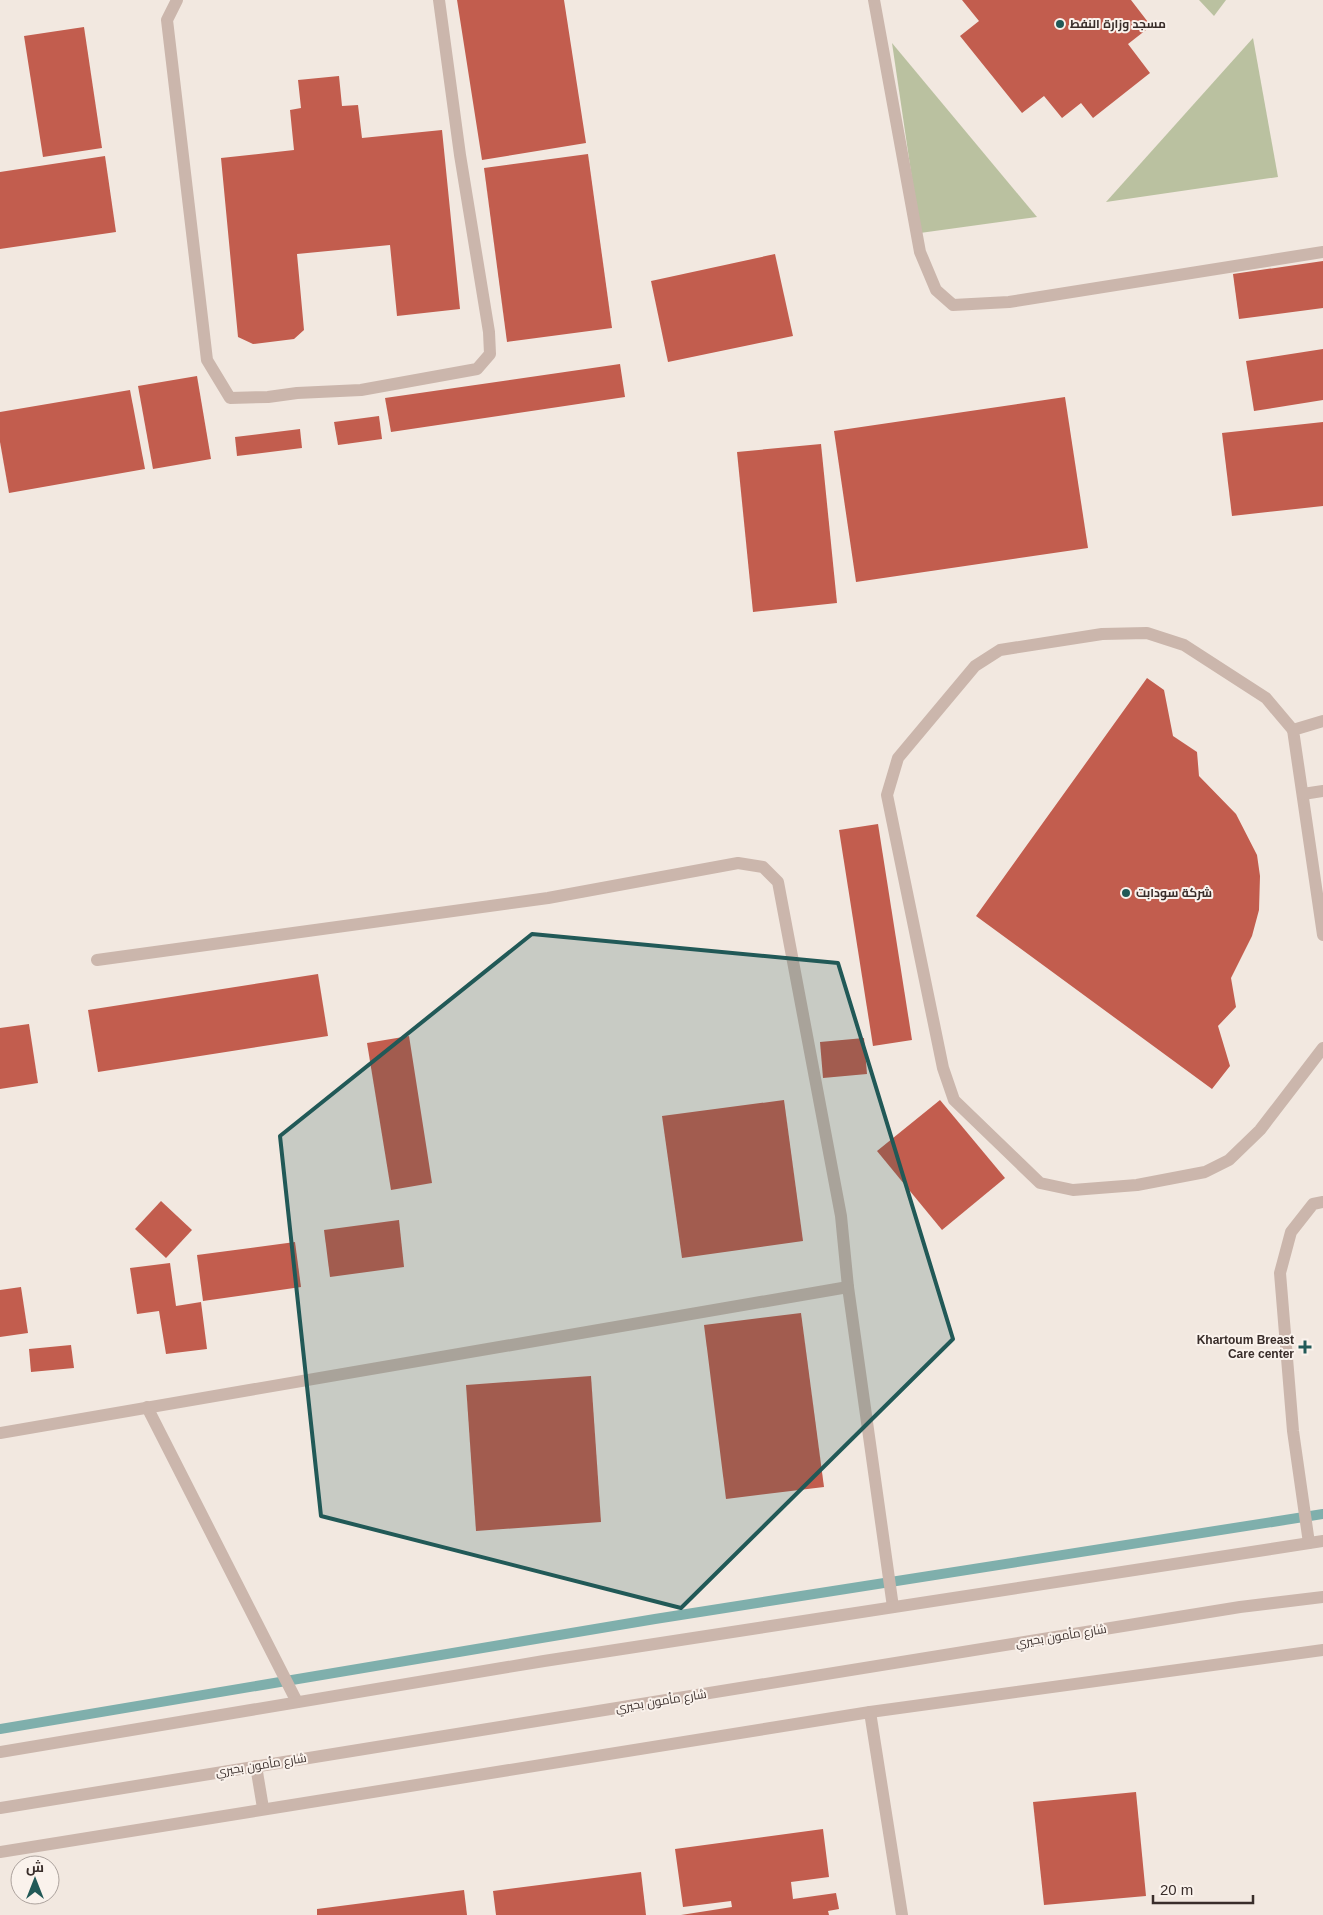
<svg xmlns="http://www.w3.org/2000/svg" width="1323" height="1915" font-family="Arial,Cairo,sans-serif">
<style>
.green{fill:#bac1a0}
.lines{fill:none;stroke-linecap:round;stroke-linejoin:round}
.stream{stroke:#7fafac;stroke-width:10}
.building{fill:#c25d4e}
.minor{stroke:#cbb6ac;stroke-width:12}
.marked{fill:#215957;fill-opacity:0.2;stroke:#215957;stroke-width:4;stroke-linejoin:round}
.poi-dot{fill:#215957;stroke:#faf2ec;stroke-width:2}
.labels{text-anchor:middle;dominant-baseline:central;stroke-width:4;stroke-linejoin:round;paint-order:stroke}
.poi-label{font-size:12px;font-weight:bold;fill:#392d2a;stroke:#faf2ec;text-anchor:start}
.street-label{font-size:12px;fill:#392d2a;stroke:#faf2ec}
</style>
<rect width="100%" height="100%" fill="#f2e8e0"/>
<g class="green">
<path d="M1199,0H1226L1214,16Z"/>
<path d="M1253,38L1278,177L1106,202Z"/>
<path d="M892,43L1037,217L920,233Z"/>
</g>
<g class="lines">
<path class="stream" d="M0,1729L655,1619L1323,1514"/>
</g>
<g class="building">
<path d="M457,0H564L586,143L482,160Z"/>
<path d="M962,0H1131L1151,26L1128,44L1150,73L1093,118L1081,103L1062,118L1044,96L1022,113L960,36L979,21Z"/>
<path d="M84,27L102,148L43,157L24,36Z"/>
<path d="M339,76L342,106L358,105L362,138L442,130L460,309L397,316L390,245L297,254L304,330L294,339L253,344L238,337L221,158L294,150L290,110L301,108L298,80Z"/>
<path d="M588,154L612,328L507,342L484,168Z"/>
<path d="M105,156L116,232L0,249V172Z"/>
<path d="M775,254L793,336L668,362L651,281Z"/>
<path d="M1323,261V308L1239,319L1233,274Z"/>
<path d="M1323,349V400L1254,411L1246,361Z"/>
<path d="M620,364L625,397L391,432L385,398Z"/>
<path d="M197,376L211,459L153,469L138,386Z"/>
<path d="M130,390L145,469L9,493L0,442V412Z"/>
<path d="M1065,397L1088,548L856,582L834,431Z"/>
<path d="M379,416L382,439L338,445L334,422Z"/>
<path d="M1323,422V506L1232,516L1222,433Z"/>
<path d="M300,429L302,448L237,456L235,437Z"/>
<path d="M821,444L837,603L753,612L737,452Z"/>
<path d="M1147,678L1164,690L1173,736L1197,752L1199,776L1236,814L1257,855L1260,876L1259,910L1252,936L1231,978L1236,1007L1218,1026L1230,1066L1212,1089L976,916Z"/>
<path d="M878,824L912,1040L873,1046L839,830Z"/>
<path d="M318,974L328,1036L98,1072L88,1010Z"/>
<path d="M29,1024L38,1083L0,1089V1028Z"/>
<path d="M409,1036L432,1183L391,1190L367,1043Z"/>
<path d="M864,1038L867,1074L823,1078L820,1042Z"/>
<path d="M784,1100L803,1241L682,1258L662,1116Z"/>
<path d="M940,1100L1005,1178L942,1230L877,1151Z"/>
<path d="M161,1201L192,1230L166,1258L135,1229Z"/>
<path d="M399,1220L404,1267L330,1277L324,1230Z"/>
<path d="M295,1242L301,1287L203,1301L197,1255Z"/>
<path d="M170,1263L176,1306L201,1302L207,1349L166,1354L159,1311L137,1314L130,1268Z"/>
<path d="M21,1287L28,1333L0,1337V1290Z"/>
<path d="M801,1313L824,1487L726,1499L704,1325Z"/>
<path d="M71,1345L74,1368L31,1372L29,1349Z"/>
<path d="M591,1376L601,1522L476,1531L466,1385Z"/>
<path d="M1136,1792L1146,1896L1044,1905L1033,1802Z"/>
<path d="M823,1829L829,1877L791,1882L793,1899L836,1893L839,1909L828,1911L829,1915H681L732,1907L731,1901L683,1907L675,1849Z"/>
<path d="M641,1872L646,1915H496L493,1891Z"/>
<path d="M464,1890L467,1915H317V1909Z"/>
</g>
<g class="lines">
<g class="minor">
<path d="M177,0L167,20L207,360L230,398L268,397L297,393L361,390L477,369L490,354L489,332L460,155L439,0"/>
<path d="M874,0L920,252L936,290L953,305L1009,302L1323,252"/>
<path d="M1323,721L1293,730L1323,935"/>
<path d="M1293,730L1266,698L1184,645L1147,633L1102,634L1000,650L975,666L898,758L887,795L943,1068L954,1100L1040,1183L1073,1190L1137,1185L1205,1172L1229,1160L1260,1130L1323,1048"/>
<path d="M1303,794L1323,791"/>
<path d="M97,960L548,898L738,863L763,867L778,882L841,1216L848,1287L893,1607"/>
<path d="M147,1407L297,1702"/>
<path d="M0,1433L848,1287"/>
<path d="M1309,1543L1293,1431L1280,1273L1291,1232L1313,1204L1323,1202"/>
<path d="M870,1712L902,1915"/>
<path d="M0,1752L544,1661L1323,1541"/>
<path d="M256,1766L263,1808"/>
<path d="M0,1808L1240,1607L1323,1597"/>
<path d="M0,1852L870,1712L1323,1650"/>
</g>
</g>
<path class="marked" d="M532,934L838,963L953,1339L681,1608L321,1516L280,1136Z"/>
<g class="poi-dot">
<circle cx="1060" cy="24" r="5"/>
<circle cx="1126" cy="893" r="5"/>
<path d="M1302.5 1339.5h5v5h5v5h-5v5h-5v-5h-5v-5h5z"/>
</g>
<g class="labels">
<g class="poi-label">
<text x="1070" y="24">مسجد وزارة النفط</text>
<text x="1136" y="893">شركة سودابت</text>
<text x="1294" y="1340" text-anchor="end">Khartoum Breast<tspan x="1294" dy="14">Care center</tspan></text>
</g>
<g class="street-label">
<text transform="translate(1061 1636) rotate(-9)">شارع مأمون بحيري</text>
<text transform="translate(661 1701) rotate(-9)">شارع مأمون بحيري</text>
<text transform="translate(261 1765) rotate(-9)">شارع مأمون بحيري</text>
</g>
</g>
<g transform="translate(35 1880)"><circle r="24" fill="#faf2ec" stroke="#ada39e"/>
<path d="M0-4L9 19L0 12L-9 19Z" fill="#215957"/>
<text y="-8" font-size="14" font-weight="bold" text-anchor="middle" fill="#392d2a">ش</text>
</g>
<path d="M1153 1895v8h100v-8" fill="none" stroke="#392d2a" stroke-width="2.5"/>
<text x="1160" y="1895" font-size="15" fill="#392d2a" stroke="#faf2ec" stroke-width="4" paint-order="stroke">20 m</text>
</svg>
